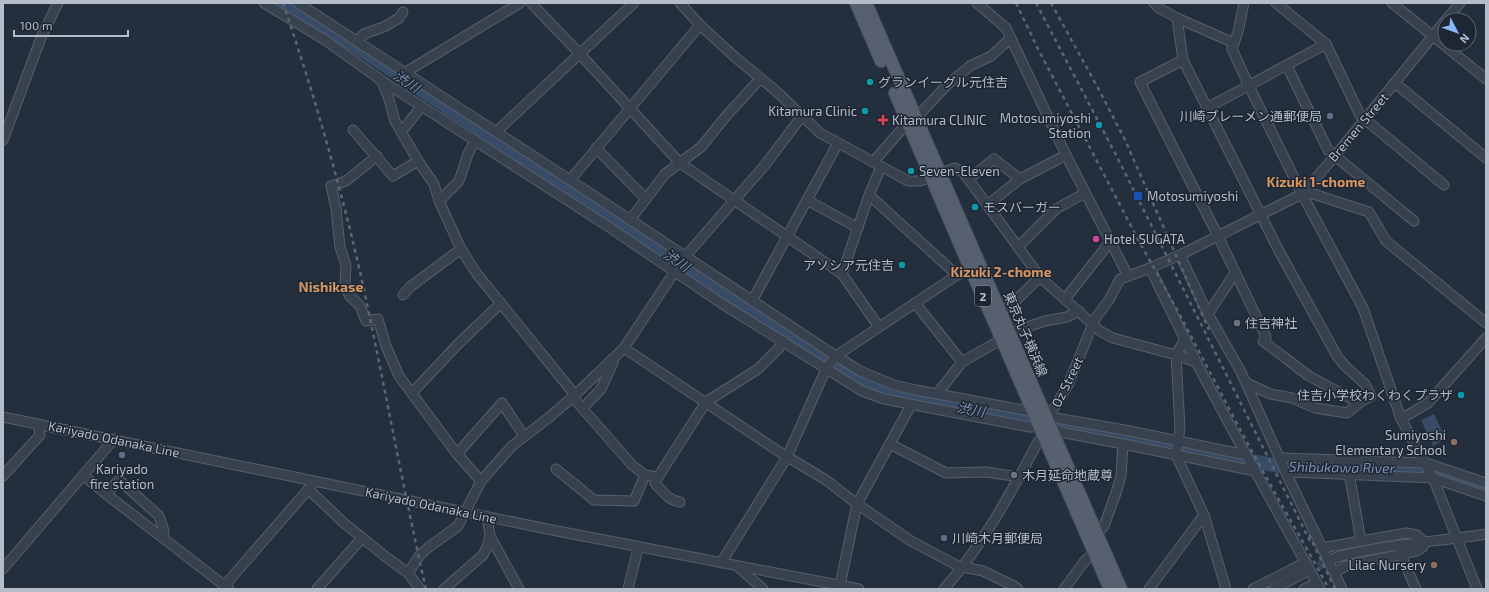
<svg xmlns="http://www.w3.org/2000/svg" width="1489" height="592" font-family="'Exo 2','Noto Sans JP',sans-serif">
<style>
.water{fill:#394c67}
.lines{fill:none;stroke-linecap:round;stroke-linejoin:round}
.river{stroke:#394c67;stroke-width:14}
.minor-tunnel{stroke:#3a4453;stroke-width:9;stroke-dasharray:9 4.5;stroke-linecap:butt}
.minor-casing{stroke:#565f6c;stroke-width:11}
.major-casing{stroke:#414a57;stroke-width:14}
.minor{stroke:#38414e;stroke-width:9}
.major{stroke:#56606e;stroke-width:12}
.rail{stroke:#5a6575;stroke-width:2.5;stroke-dasharray:4 4;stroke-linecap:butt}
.culture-dot{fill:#0f9aa8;stroke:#1d2633;stroke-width:1.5}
.service-dot{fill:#5c6f8a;stroke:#1d2633;stroke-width:1.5}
.health-dot{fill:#e0444e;stroke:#1d2633;stroke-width:1.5}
.transit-dot{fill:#1a4fb4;stroke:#1d2633;stroke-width:1.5}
.hotel-dot{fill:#d1479c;stroke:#1d2633;stroke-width:1.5}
.worship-dot{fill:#6b7280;stroke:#1d2633;stroke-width:1.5}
.education-dot{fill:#8d6e63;stroke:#1d2633;stroke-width:1.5}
.labels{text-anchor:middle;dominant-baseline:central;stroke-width:3;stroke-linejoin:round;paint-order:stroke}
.shield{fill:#1d2633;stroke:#878f9c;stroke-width:1}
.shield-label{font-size:12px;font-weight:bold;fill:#b4bcc9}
.poi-label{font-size:13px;fill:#b4bcc9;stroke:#1d2633;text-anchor:start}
.street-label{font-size:13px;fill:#b4bcc9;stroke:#1d2633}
.water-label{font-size:14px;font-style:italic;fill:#7c92b1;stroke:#1d2633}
.neighbourhood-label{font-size:14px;font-weight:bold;fill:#d59563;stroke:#1d2633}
</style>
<rect width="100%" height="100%" fill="#242f3e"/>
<path class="water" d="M1434,414L1446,439L1433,446L1421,420Z"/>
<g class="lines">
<path class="river" d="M285,3L357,47L729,295L734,302L779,332H786L810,349L869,385L900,396L1279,466L1425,468L1486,489"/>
<path class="minor-tunnel" d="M1306,572L1334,558"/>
<defs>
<g id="minor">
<path d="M264,3L325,40L381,80L609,227L721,303L862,391L884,399L1029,427H1051L1060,432L1123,444L1250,470L1254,467"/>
<path d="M298,3L570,180L836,356L860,371L894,385L916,390L1045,414L1056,418L1130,431L1241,454L1245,452"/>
<path d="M531,3L580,54L680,163L842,274L879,327"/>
<path d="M680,3L700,25L736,58L776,91L820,133L908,181H920L955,168L963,172L1040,277L1100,331L1113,338L1176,355L1196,362"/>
<path d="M977,3L1006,28L1066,155L1128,276"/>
<path d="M1154,3L1159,8L1177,18L1183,60L1279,251L1337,356L1345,366L1365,384L1371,396L1359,403L1347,413L1315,408L1292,398L1270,394L1247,383"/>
<path d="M1244,3L1238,32L1232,49L1249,86L1302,194L1363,308L1401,419L1433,478L1477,589"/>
<path d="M1276,3L1326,44L1360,115L1444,185"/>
<path d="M1392,3L1486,79"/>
<path d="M1177,18L1234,43"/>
<path d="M1446,20L1460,3"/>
<path d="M357,41L364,34L386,26L399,18L403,12"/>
<path d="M1183,60L1140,82L1218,236L1266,337"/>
<path d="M1287,66L1328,150L1414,221"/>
<path d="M406,72L520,3"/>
<path d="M381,80L388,96L395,121L418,161L434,184L439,201L461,249L477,274L571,390L576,401L632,465L645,475L658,477"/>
<path d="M1395,83L1486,158"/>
<path d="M1207,108L1326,44"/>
<path d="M353,130L393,176L418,161"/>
<path d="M401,132L422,106"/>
<path d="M496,132L634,3"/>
<path d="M3,140L42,35L58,3"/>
<path d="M596,148L646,199"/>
<path d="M377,156L346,181L331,186L336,208L340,247L346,265L345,284L349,295L360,306L366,321L378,319L386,346L399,376L457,454L481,481"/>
<path d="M873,162L902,129L916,118L947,85L970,66L991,56L1011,38"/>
<path d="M969,179L994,159L1020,179"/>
<path d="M570,180L700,25"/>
<path d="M1302,194L1310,193L1369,212L1386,241L1486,323"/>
<path d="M869,195L957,275"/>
<path d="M807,200L858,228"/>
<path d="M439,201L459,181L468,154L475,140"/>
<path d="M987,205L1020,179L1066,155"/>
<path d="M630,220L665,174L701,147L727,115L760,79"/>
<path d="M1018,247L1056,209L1085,193"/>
<path d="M1180,255L1208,314L1241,372L1287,475L1342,589"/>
<path d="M1150,268L1196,362L1234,433L1320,589"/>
<path d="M842,274L869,195L881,167"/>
<path d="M403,295L410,287L461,249"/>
<path d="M1065,299L1110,242"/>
<path d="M752,301L838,143"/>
<path d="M915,303L962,362"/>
<path d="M995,312L1009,307L1040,277"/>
<path d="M1208,314L1235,273"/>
<path d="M1185,339L1176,355L1180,428L1176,455L1204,515L1226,589"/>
<path d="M1263,341L1309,376L1359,403"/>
<path d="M624,348L781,453L826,480L857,504L911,541L958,566L983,571L1014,586L1018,589"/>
<path d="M412,393L458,344L501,303"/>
<path d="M937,394L962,362L1018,330L1045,321L1067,317L1079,311"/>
<path d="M583,408L601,389L613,363L611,360"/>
<path d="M3,417L547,529L859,589"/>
<path d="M1401,419L1428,403L1486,338"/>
<path d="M1050,421V415L1068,385L1092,326V323L1109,300L1120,279L1150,268L1180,255L1302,194L1335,156L1445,21"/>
<path d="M890,444L946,473L986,472L1020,477"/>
<path d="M457,454L502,403L524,436"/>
<path d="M1280,459L1283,458L1426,463L1486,483"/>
<path d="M556,469L594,500L634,501L645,475"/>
<path d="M1349,473L1361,541"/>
<path d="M1287,475L1291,472L1433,478L1486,496"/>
<path d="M3,476L40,435L38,424"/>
<path d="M84,476L106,494L229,589"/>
<path d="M308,489L344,523L386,557L408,573L420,589"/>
<path d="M106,494L119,480L159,516L164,531L163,538"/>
<path d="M680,502C668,500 663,492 655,483L658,477L706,402L758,369L779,348L784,341"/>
<path d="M487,517L490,536L519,589"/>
<path d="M1092,536L1097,534L1104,526L1116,493L1121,476L1123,444"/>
<path d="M1322,548L1406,533L1417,535L1423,541"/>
<path d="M1400,553L1416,589"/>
<path d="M1334,558C1384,544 1435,542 1486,534"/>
<path d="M721,563L787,457L826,369L836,356L957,275L975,266"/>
<path d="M737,566L763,589"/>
<path d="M3,569L114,439"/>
<path d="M408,573L420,555L429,547L458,526L481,481L512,446L547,419L574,396L624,348L683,259L765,165L802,116"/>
<path d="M1334,573L1346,566L1417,551L1423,547V541"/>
<path d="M225,585L312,485"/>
<path d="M840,585L857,504L911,405"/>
<path d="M317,589L362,538"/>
<path d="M444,589L483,555L487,547L490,536"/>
<path d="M628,589L637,553V547"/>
<path d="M944,589C983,545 1010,494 1038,442L1047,432"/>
<path d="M1064,589L1084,562L1094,552"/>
<path d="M1149,589L1204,515"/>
<path d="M1253,589L1306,562"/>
<path d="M1274,589L1306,572"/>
<path d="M1304,589L1317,583"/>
</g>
<g id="major">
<path d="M856,3L881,61"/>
<path d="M866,3L1121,589"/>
<path d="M895,93L970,268L995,324L1110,589"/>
</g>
</defs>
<use href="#minor" class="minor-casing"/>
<use href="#major" class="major-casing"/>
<use href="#minor" class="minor"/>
<use href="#major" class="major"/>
<g class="rail">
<path d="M283,3C319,109 350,218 372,328C390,415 406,502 426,589"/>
<path d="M1016,3L1037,47L1141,245C1179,311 1213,379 1249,446C1275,494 1303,541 1329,589"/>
<path d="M1036,3L1116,155L1310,541"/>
<path d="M1051,3L1098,88L1125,140L1209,330"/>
<path d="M1309,535L1335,589"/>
</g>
</g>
<g class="culture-dot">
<circle cx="870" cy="82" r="4"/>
<circle cx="865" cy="111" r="4"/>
<circle cx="1099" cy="125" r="4"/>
<circle cx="911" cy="171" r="4"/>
<circle cx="975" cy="207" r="4"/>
<circle cx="902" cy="265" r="4"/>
<circle cx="1461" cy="395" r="4"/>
</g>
<g class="service-dot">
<circle cx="1330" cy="116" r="4"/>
<circle cx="122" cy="455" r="4"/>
<circle cx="944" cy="538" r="4"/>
</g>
<path class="health-dot" d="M881 114h4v4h4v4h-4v4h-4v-4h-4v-4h4z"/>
<rect class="transit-dot" x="1133" y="191" width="10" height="10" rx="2"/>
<circle class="hotel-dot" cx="1096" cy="239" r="4"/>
<g class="worship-dot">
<circle cx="1237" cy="323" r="4"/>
<circle cx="1014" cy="475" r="4"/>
</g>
<g class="education-dot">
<circle cx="1454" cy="442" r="4"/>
<circle cx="1434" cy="565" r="4"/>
</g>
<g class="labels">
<rect class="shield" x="975" y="286" width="16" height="20" rx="3"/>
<g class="shield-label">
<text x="983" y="296">2</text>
</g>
<g class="poi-label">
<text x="878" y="82">グランイーグル元住吉</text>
<text x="857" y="111" text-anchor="end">Kitamura Clinic</text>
<text x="1322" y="116" text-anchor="end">川崎ブレーメン通郵便局</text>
<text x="1091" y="118" text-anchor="end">Motosumiyoshi<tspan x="1091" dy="15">Station</tspan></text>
<text x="892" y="120">Kitamura CLINIC</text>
<text x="919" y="171">Seven-Eleven</text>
<text x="1147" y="196">Motosumiyoshi</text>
<text x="983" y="207">モスバーガー</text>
<text x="1104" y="239">Hotel SUGATA</text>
<text x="894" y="265" text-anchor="end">アソシア元住吉</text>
<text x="1245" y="323">住吉神社</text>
<text x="1453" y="395" text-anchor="end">住吉小学校わくわくプラザ</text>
<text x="1446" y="435" text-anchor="end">Sumiyoshi<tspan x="1446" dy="15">Elementary School</tspan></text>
<text x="122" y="469" text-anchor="middle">Kariyado<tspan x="122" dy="15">fire station</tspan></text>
<text x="1022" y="475">木月延命地蔵尊</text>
<text x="952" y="538">川崎木月郵便局</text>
<text x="1426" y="565" text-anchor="end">Lilac Nursery</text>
</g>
<g class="street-label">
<text transform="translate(1358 127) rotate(-50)">Bremen Street</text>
<text transform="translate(1026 334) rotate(67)">東京丸子横浜線</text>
<text transform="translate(1067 382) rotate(-64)">Oz Street</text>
<text transform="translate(114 439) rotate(12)">Kariyado Odanaka Line</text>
<text transform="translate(431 505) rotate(12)">Kariyado Odanaka Line</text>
</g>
<g class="water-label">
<text transform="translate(407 81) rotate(34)">渋川</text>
<text transform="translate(677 260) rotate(34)">渋川</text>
<text transform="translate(971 409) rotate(10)">渋川</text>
<text transform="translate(1342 467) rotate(1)">Shibukawa River</text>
</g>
<g class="neighbourhood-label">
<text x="1316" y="181">Kizuki 1-chome</text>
<text x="1001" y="271">Kizuki 2-chome</text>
<text x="331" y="286">Nishikase</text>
</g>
</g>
<rect width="1489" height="592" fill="none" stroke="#b4bcc9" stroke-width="8"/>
<g transform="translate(1457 32) rotate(131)"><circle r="19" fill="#1d2633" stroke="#59626f"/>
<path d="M0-3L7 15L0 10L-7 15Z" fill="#8ab4f8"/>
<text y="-6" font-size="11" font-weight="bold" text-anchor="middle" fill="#b4bcc9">N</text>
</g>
<path d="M14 30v6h114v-6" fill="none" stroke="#b4bcc9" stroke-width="2"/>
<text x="20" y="30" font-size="12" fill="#b4bcc9" stroke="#1d2633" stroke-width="3" paint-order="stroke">100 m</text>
</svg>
